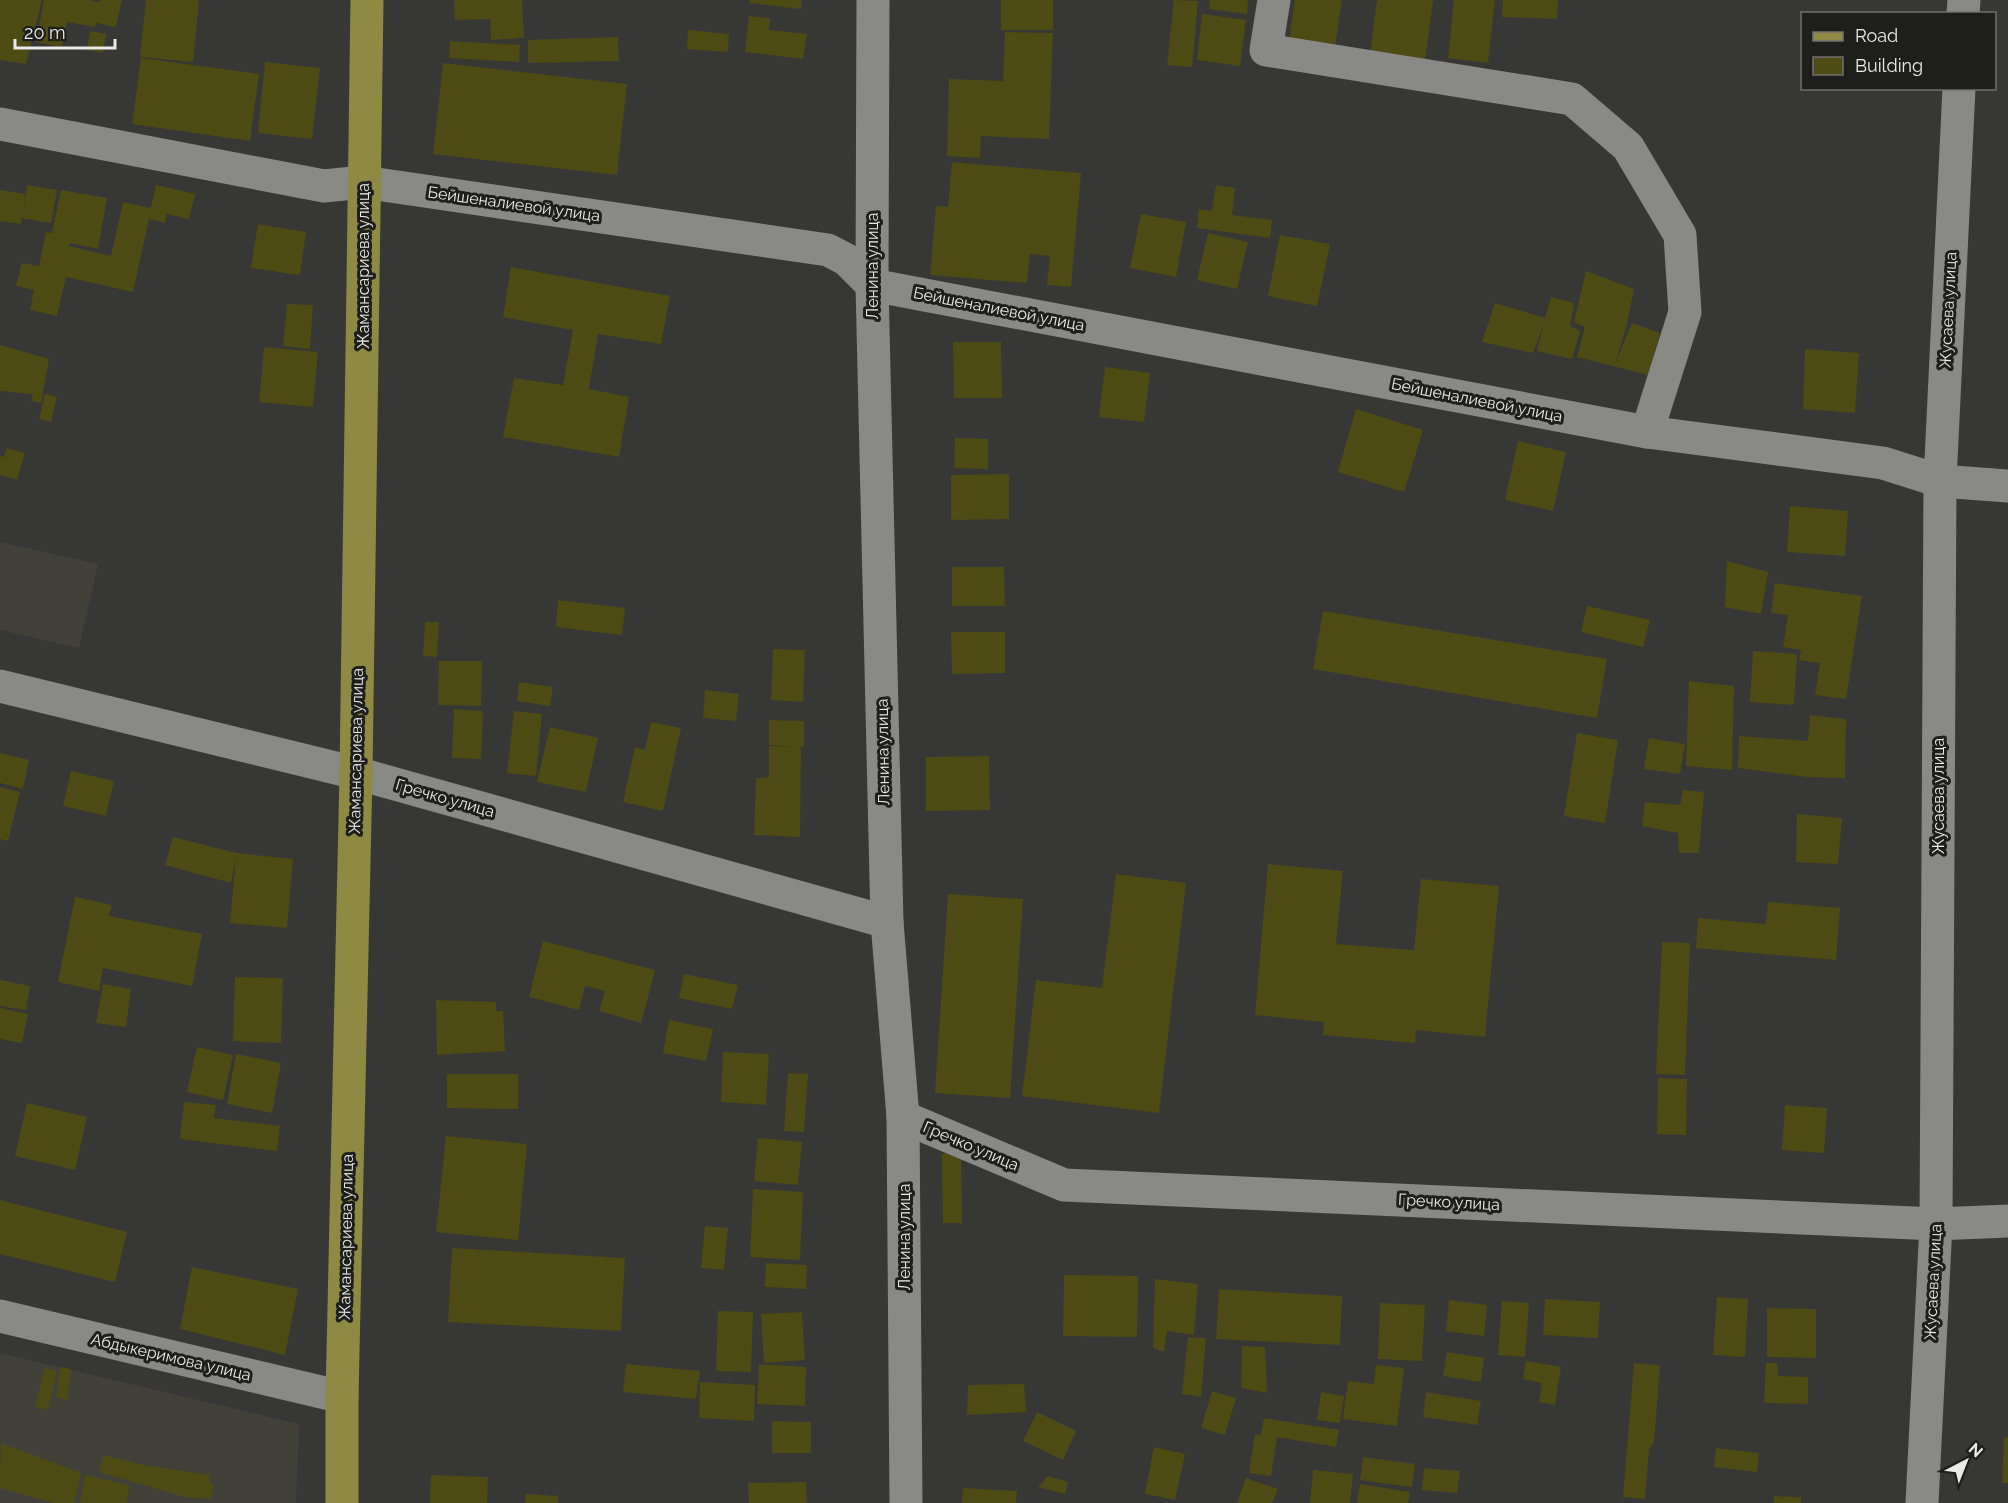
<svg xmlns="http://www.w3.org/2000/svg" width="2008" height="1503" font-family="Raleway,sans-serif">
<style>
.built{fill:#41413a}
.building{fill:#4f4b15}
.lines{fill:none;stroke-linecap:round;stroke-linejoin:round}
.minor{stroke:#898986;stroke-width:33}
.major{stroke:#8e8a43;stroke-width:33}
.labels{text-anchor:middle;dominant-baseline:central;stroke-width:6;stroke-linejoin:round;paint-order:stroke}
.street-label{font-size:16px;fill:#eaeae8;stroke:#1e1e1d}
</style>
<rect width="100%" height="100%" fill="#373735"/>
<g class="built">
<path d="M0,542L98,564L79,648L0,630Z"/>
<path d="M0,1353L299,1424L296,1503H0Z"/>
</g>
<g class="building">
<path d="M0,0H42L26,64L0,60Z"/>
<path d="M44,0H89L100,2V0H122L116,27L96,23L95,27L67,22L62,47L36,42Z"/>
<path d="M146,0H199L193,62L140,57Z"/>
<path d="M454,0H522L524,38L491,40L490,19L455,20Z"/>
<path d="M750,0H802L801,9L750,3Z"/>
<rect x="1001" y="0" width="52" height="30"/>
<path d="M1174,0L1198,1L1192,67L1167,65Z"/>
<path d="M1210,0H1248L1247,14L1209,9Z"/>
<path d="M1295,0H1342L1335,47L1289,40Z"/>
<path d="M1377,0H1433L1425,62L1370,54Z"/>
<path d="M1454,0H1495L1488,63L1448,58Z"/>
<path d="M1503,0H1558L1557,19L1502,17Z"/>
<path d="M1202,14L1246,20L1240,66L1197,60Z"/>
<path d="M749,16L770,18L769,30L807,34L803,59L745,52Z"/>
<path d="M688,30L729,34L728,52L687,49Z"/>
<path d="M90,31L106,34L103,53L87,50Z"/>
<path d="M1005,32L1053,33L1049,139L981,136L980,158L947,156L949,79L1003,81Z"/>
<path d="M618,37L619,61L528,63V40Z"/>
<path d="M450,41L520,45L519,62L449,58Z"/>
<path d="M141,58L259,74L250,141L132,124Z"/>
<path d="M265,62L320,68L312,139L258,133Z"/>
<path d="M443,63L627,84L617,175L433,154Z"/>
<path d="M952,162L1081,173L1071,287L1047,285L1050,256L1030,254L1027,283L930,275L936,206L948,207Z"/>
<path d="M27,185L57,190L51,223L21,218V224L0,221V190L25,194L23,215Z"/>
<path d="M156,185L195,194L189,219L167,214L165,223L149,219L133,292L66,277L57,316L30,310L34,290L16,286L22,263L39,266L46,232L52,233L61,190L107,198L98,249L70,243L69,246L111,256L123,202L151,208Z"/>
<path d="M1216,185L1235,188L1232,215L1272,220L1270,238L1197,228L1199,209L1212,211Z"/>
<path d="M1141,214L1186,222L1176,277L1130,268Z"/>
<path d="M258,224L306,232L300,275L251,268Z"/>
<path d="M1208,233L1248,242L1237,289L1197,280Z"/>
<path d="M1280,235L1330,244L1317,306L1268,296Z"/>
<path d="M511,267L670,296L661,344L598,334L589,389L629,397L619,457L503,437L514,378L563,385L573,330L503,317Z"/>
<path d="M1586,271L1634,289L1627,324L1615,364L1632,323L1660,333L1648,375L1577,357L1585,327L1574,322Z"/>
<path d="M1551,297L1574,303L1570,326L1580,331L1572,359L1537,351L1544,323L1533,353L1482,342L1495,303L1545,318Z"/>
<path d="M287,304L313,305L310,349L283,346Z"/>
<path d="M953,342H1001L1002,398H954Z"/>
<path d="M0,345L49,359L41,403L31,401L33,394L0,391Z"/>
<path d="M264,347L318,352L313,407L259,402Z"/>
<path d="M1805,349L1859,353L1855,413L1803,409Z"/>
<path d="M1105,367L1150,373L1144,422L1099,417Z"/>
<path d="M45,394L57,397L51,422L39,419Z"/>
<path d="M1356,409L1423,430L1404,492L1338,472Z"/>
<path d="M955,438L988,439V469L954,468Z"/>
<path d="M1518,441L1566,452L1553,511L1505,500Z"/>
<path d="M7,448L25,453L17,480L0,475V456L4,457Z"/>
<path d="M1009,474V519L951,520V475Z"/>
<path d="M1790,506L1848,511L1845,556L1787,552Z"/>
<path d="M1727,561L1768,572L1761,614L1725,607Z"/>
<path d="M952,567H1004L1005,606H952Z"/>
<path d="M1775,583L1862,596L1846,699L1815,695L1820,663L1799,660L1801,650L1783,647L1788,615L1771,613Z"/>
<path d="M558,600L625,608L622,635L556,627Z"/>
<path d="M1587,606L1650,620L1643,647L1581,632Z"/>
<path d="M1323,611L1607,659L1597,718L1313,669Z"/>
<path d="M425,622H439L437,657L423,656Z"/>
<path d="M951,632H1005V673L952,674Z"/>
<path d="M773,649L805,650L803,702L771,700Z"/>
<path d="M1753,651L1797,654L1794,705L1750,702Z"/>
<path d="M439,661H482L481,706L438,705Z"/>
<path d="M1689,681L1734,686L1732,770L1686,766Z"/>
<path d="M519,682L553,687L550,706L517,701Z"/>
<path d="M705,690L739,694L736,721L703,718Z"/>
<path d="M454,709L483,711L481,759L452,758Z"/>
<path d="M514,711L542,714L536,776L507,773Z"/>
<path d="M1810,715L1846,719L1845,778L1807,777L1738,768L1739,736L1808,741Z"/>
<path d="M769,720L804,721V746H801L800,837L754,835L756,778L769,777V746L796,747L769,745Z"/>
<path d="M651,722L681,728L663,811L623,802L635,747L645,750Z"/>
<path d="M550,727L598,738L586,792L537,782Z"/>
<path d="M1577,733L1618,740L1605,823L1564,816Z"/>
<path d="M1649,738L1685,744L1680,774L1644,769Z"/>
<path d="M0,753L29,760L23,789L0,783Z"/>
<path d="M989,756L990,810L926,811V757Z"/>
<path d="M71,771L114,781L106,816L63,806Z"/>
<path d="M0,787L20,792L8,841L0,839Z"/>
<path d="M1683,790L1704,792L1699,853H1679L1678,833L1642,826L1645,802L1680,805Z"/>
<path d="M1797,814L1842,818L1838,864L1796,862Z"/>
<path d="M173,837L236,853L293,859L287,928L230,923L236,858L231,883L165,865Z"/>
<path d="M1268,864L1343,871L1336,944L1414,950L1421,879L1499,886L1485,1037L1416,1030L1415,1043L1323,1035L1324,1022L1255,1015Z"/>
<path d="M1116,874L1186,883L1159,1113L1022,1096L1036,980L1102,988Z"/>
<path d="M948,894L1023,899L1010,1098L935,1093Z"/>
<path d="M75,897L112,905L109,916L202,934L192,986L103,968L99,991L58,982Z"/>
<path d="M1768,902L1840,908L1836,960L1696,948L1698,918L1766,924Z"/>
<path d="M543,941L655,970L641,1023L599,1011L605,991L585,986L579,1010L529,997Z"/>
<path d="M1662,942L1690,943L1685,1075L1656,1074Z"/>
<path d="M684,974L738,985L732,1009L679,998Z"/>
<path d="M235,977L283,978L281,1043L233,1041Z"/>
<path d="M0,980L30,986L26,1010L0,1006Z"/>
<path d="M103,984L131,989L126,1027L96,1023Z"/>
<path d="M436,1000L496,1002V1011H503L505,1051L437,1055Z"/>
<path d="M0,1008L28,1014L22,1043L0,1039Z"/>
<path d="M669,1020L713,1029L706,1061L663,1053Z"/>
<path d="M197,1047L233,1055L223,1100L187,1092Z"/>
<path d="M723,1052L769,1054L766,1105L721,1102Z"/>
<path d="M236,1054L281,1063L272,1113L227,1104Z"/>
<path d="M788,1073L808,1074L804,1132L784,1131Z"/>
<path d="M447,1074H518V1109L447,1108Z"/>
<path d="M1658,1078L1687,1079L1686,1135L1657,1134Z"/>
<path d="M184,1102L216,1105L214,1118L280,1126L277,1151L180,1139Z"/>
<path d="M27,1103L87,1117L75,1170L15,1156Z"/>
<path d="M1785,1105L1827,1108L1824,1153L1782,1150Z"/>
<path d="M446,1136L527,1144L518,1240L436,1232Z"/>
<path d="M758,1138L802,1142L798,1185L754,1181Z"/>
<path d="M961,1153L962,1223H943L942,1154Z"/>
<path d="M753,1189L803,1192L800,1260L750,1257Z"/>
<path d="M0,1200L127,1232L115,1282L0,1254Z"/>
<path d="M705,1226L728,1228L724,1270L701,1268Z"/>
<path d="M452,1248L625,1258L621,1331L448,1322Z"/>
<path d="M766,1263L807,1265L806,1289L765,1287Z"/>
<path d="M192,1267L298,1289L285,1355L180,1329Z"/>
<path d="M1064,1275L1138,1276L1137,1337L1063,1336Z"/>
<path d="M1155,1279L1198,1284L1194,1335L1167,1331L1164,1352L1153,1348Z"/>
<path d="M1219,1289L1342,1296L1340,1345L1216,1339Z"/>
<path d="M1717,1297L1748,1299L1745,1357L1713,1355Z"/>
<path d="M1545,1299L1600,1302L1598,1338L1543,1335Z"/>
<path d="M1449,1300L1487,1305L1484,1336L1446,1331Z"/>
<path d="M1502,1301L1529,1303L1525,1357L1498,1355Z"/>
<path d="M1380,1303L1425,1305L1422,1361L1378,1359Z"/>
<path d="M1767,1308L1816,1309V1358L1767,1357Z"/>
<path d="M718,1311L753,1312L751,1372L716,1371Z"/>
<path d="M802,1312L805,1360L764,1363L761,1314Z"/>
<path d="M1188,1337L1206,1338L1201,1397L1182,1394Z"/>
<path d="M1242,1346L1265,1347L1267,1393L1241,1388Z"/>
<path d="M1447,1352L1484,1358L1481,1382L1443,1376Z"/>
<path d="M1526,1361L1561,1367L1555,1405L1539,1402L1542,1383L1523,1379Z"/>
<path d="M1634,1363L1660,1365L1654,1443L1649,1449L1645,1499L1623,1497Z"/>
<path d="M1766,1363H1777L1778,1376L1808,1377V1404L1764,1403Z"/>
<path d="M626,1364L700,1371L696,1399L623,1392Z"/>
<path d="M759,1364L806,1367L805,1406L757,1404Z"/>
<path d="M1376,1365L1404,1368L1397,1426L1343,1419L1348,1381L1374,1384Z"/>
<path d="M61,1367L71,1369L67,1400L56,1397Z"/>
<path d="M45,1368L57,1371L48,1410L35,1406Z"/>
<path d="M700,1382L755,1385L754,1421L699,1418Z"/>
<path d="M1024,1384L1026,1412L967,1415L968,1385Z"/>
<path d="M1212,1391L1236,1398L1225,1435L1201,1428Z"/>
<path d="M1321,1392L1344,1396L1340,1423L1317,1420Z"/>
<path d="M1426,1392L1481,1401L1477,1425L1423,1417Z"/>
<path d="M1037,1412L1076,1431L1063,1460L1023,1441Z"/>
<path d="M1264,1418L1339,1430L1336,1447L1277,1437L1271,1476L1249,1473L1255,1434L1261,1435Z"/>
<path d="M772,1421L811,1422V1453H772Z"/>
<path d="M2004,1437H2008V1483H2002Z"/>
<path d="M1,1443L81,1473L74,1503H54L0,1488Z"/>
<path d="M1154,1447L1185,1454L1175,1500L1145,1494Z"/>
<path d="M1716,1448L1759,1453L1757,1472L1714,1467Z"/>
<path d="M103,1455L143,1465L210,1475L209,1483L214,1485L211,1499L185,1497L99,1472Z"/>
<path d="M1363,1457L1415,1464L1412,1487L1360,1480Z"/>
<path d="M1424,1468L1460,1471L1457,1493L1422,1490Z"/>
<path d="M1313,1470L1353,1474L1350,1503H1310Z"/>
<path d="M85,1475L129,1485L127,1503H80Z"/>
<path d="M431,1475L488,1477L487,1503H430Z"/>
<path d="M1048,1476L1068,1482L1065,1494L1038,1487Z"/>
<path d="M1246,1478L1278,1489L1272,1503H1237Z"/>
<path d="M806,1482L807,1503H749L748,1483Z"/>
<path d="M1360,1484L1410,1492L1408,1503H1357Z"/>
<path d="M963,1488L1017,1491L1016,1503H962Z"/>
<path d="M526,1494L558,1496V1503H525Z"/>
<path d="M1774,1496L1801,1497V1503H1774Z"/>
</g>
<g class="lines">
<g class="minor">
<path d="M873,0L872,285L887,922L903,1117L906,1503"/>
<path d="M1274,0L1266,50L1572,99L1628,147L1680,235L1685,312L1647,432"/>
<path d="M1963,14L1964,0"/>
<path d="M0,124L324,186L363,182L828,250L847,260L872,285L1647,432L1883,463L1940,481L2008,486"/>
<path d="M0,686L356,773L887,922"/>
<path d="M903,1117L1064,1185L1936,1224L2008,1221"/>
<path d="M0,1316L342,1397"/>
<path d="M1922,1503L1936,1224L1940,481L1959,88"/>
</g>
<path class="major" d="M342,1503V1397L356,773L367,0"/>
</g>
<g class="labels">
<g class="street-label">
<text transform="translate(514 204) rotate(8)">Бейшеналиевой улица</text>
<text transform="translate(363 266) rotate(-90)">Жамансариева улица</text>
<text transform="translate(872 266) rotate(-90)">Ленина улица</text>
<text transform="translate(999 309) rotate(11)">Бейшеналиевой улица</text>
<text transform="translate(1948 310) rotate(-87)">Жусаева улица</text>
<text transform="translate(1477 400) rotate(11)">Бейшеналиевой улица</text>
<text transform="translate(356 751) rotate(-89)">Жамансариева улица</text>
<text transform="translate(883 752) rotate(-91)">Ленина улица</text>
<text transform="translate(1938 796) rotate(-90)">Жусаева улица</text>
<text transform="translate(445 798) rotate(16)">Гречко улица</text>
<text transform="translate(971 1146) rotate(23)">Гречко улица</text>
<text transform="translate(1449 1202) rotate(3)">Гречко улица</text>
<text transform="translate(346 1237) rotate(-89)">Жамансариева улица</text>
<text transform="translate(904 1237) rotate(-90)">Ленина улица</text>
<text transform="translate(1933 1282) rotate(-87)">Жусаева улица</text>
<text transform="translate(171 1357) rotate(13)">Абдыкеримова улица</text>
</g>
</g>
<rect x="1801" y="12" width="195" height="78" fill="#1e1e1d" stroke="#70706e" stroke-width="1.5"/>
<rect x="1813" y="32" width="30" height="9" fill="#8e8a43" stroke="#70706e" stroke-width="1.5"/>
<text x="1855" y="42" font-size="18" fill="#eaeae8">Road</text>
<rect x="1813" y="57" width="30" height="18" fill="#4f4b15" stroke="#70706e" stroke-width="1.5"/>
<text x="1855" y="72" font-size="18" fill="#eaeae8">Building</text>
<g transform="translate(1966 1461) rotate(42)" stroke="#1e1e1d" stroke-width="4.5" paint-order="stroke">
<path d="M0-4.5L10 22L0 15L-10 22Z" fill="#eaeae8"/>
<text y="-9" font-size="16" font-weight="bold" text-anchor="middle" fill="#eaeae8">N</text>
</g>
<path d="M15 39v9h100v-9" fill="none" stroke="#eaeae8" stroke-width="3"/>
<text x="24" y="39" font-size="18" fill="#eaeae8" stroke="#1e1e1d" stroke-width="4.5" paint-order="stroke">20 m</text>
</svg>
